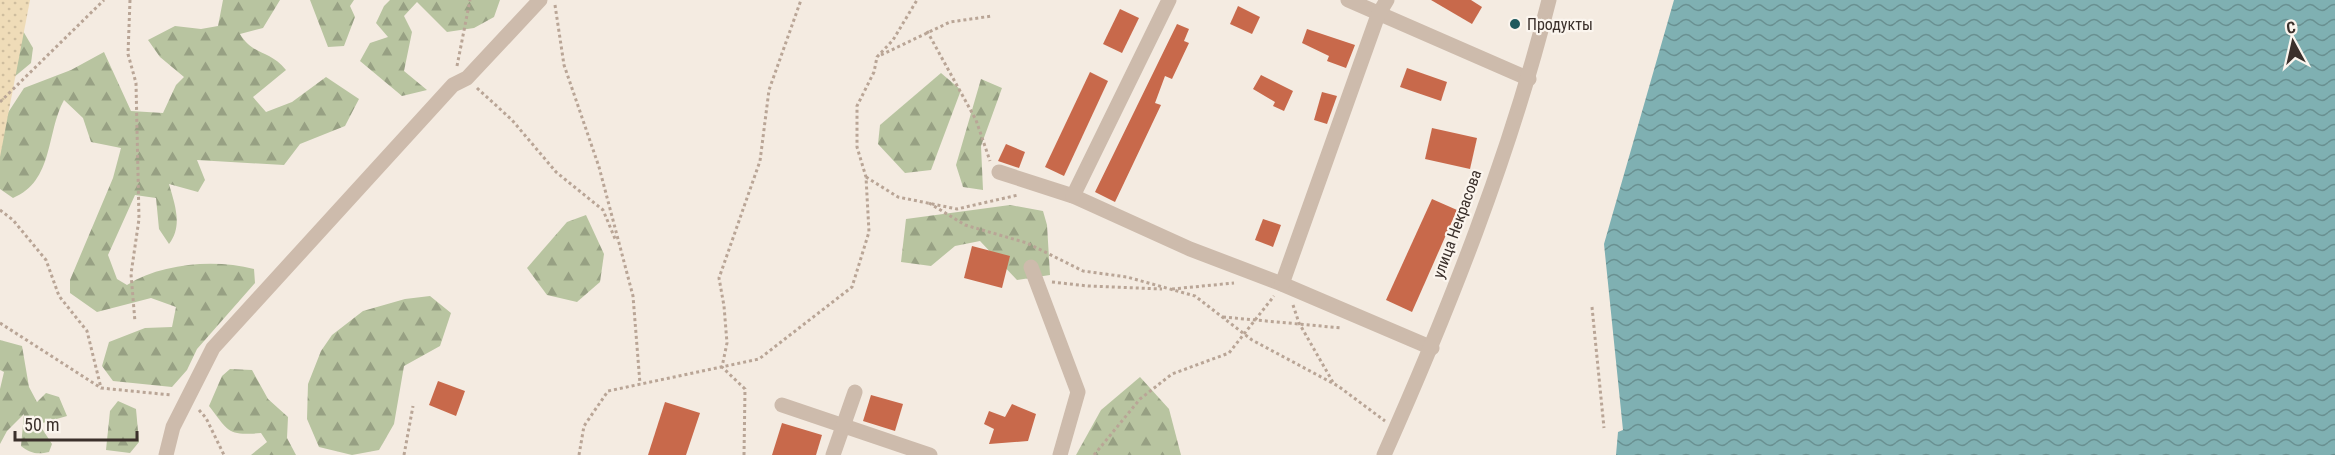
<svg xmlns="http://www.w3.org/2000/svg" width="2335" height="455" font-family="'Roboto Condensed',sans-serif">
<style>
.forest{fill:url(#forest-firs)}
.sand{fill:url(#sand-dots)}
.water{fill:url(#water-waves)}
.building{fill:#c8694b}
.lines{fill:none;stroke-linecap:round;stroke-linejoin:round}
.path{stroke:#b9a596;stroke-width:3;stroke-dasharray:3 3;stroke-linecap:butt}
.minor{stroke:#cdbbac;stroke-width:15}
.poi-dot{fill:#1f5a5e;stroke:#fbf5ee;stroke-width:2}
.labels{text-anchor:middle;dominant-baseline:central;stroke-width:4.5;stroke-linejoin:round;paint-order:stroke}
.poi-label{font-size:16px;fill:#3b302b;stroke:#fbf5ee;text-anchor:start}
.street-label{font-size:16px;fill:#3b302b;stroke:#fbf5ee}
</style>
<defs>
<pattern id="forest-firs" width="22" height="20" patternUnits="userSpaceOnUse" patternTransform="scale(1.5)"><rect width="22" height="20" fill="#b8c4a0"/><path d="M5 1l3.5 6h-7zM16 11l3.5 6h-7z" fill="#97a083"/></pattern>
<pattern id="sand-dots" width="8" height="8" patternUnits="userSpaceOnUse" patternTransform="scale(1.5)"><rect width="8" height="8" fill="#efdcb8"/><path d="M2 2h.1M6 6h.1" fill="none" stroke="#cebd9e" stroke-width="1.8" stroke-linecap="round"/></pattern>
<pattern id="water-waves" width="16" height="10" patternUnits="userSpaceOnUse" patternTransform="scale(1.5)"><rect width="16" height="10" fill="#7fb0b2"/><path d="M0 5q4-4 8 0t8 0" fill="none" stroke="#699091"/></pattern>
</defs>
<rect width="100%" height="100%" fill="#f4ebe1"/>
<g class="forest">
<path d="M223,0H280L263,28L240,34C253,56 269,49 286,70L253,97L266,112L292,102L326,77L359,99L345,126L300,144L284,165L197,160L205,180L198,192L169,184C175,205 183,226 169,244L159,229L156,198L135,195L108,255L117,279L127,285C162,263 215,259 254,269L255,283L197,349L187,370L172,387L113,381L102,366L109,342L145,328L172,327L176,307L151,298L97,312L70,293V280L113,178L121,148L91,142L83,118L64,100C46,133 54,181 13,198L0,189V125L24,88L71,70L104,52L131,111L163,113L176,85L184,77L160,57L148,40L175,26L201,29L218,26Z"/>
<path d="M310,0H354L350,6L355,17L344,46L328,47Z"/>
<path d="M390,0H500L494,17L474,28L447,32L417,2L404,16L412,32L404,71L427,90L402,96L360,61L370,43L388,37L376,23L384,6Z"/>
<path d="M16,19L33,48L31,63L7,83Z"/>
<path d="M941,73L961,90L931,170L905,173L878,144L880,125Z"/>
<path d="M981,79L1002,88L981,146L983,190L963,187L956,165Z"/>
<path d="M1010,205L1043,211L1047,225L1050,275L1017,280L980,241L955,246L931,266L901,262L906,219Z"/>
<path d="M586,215L604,254L600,282L577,302L547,295L527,268L567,222Z"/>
<path d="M430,296L451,313L440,346L404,366L394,424L379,450L352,455L319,447L307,419L308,384L321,351L332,335L363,311L405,299Z"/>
<path d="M0,340L22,346L29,387L37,402L46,393L59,397L67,416L39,424L52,444L49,452C37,455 30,453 21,446L24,414L7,431L0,444V389L4,372L0,370Z"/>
<path d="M230,369L252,370L268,399L288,417L287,438L296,455H251L267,442L261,433C228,436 229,432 209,406L222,376Z"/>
<path d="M1140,377L1169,409L1181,455H1076L1101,410Z"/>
<path d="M118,401L136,409L139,442L130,453L106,450L110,411Z"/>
</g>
<path class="sand" d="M0,0H30L0,157Z"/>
<path class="water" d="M1674,0H2335V455H1616L1618,432L1623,430L1604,244Z"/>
<g class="building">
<path d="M1431,0H1471L1482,7L1472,24Z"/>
<path d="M1238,6L1260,17L1252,34L1230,24Z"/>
<path d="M1120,9L1139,18L1122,53L1103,44Z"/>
<path d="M1177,24L1189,29L1184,41L1189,43L1172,79L1165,76L1155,103L1161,105L1115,202L1095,192Z"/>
<path d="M1307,29L1355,45L1346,68L1327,61L1329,56L1302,43Z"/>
<path d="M1407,68L1447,82L1441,101L1400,87Z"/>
<path d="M1090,72L1108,81L1064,176L1045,167Z"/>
<path d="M1261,75L1293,91L1284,111L1273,106L1275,102L1253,89Z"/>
<path d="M1322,92L1337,96L1327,124L1314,120Z"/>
<path d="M1432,128L1477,138L1470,169L1425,159Z"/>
<path d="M1006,144L1025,152L1019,168L998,161Z"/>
<path d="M1432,199L1457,210L1412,312L1386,300Z"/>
<path d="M1263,219L1281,225L1273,247L1255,240Z"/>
<path d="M972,246L1010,256L1002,288L964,278Z"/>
<path d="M438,381L465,391L456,416L429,405Z"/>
<path d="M871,395L903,404L895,431L863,421Z"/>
<path d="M665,402L700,413L686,455H648Z"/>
<path d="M1012,404L1036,414L1028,441L989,444L994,429L984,424L989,411L1005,417Z"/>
<path d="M782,423L822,435L816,455H772Z"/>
</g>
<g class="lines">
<g class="path">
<path d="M130,0L128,54L136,83L139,219L131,274L135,322"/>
<path d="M555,5L564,65L599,167L633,296L640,384"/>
<path d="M927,31L976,120L990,161"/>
<path d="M881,55L950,22L992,16"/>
<path d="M457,66L470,0"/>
<path d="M477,88L512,120L556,172L603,210L616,241"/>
<path d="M0,102L104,0"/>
<path d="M866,177L898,197L957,209L1018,195"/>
<path d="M929,203L965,225L1027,243L1083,271L1127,277L1195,296L1252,340L1338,386L1385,421"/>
<path d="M0,210L13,220L46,260L59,296L87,331L101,388"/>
<path d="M1052,282L1088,286L1162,289"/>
<path d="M1172,289L1234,283"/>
<path d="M1293,305L1299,323L1334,384"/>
<path d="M1592,307L1604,428"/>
<path d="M1223,317L1342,328"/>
<path d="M0,323L101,388L171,395"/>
<path d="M199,410L206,418L224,455"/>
<path d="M404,455L413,406"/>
<path d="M579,455L584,426L608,391L759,359L852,287L869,232L866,177L857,147V106L874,72L877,57L893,40L917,0"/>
<path d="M744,455L745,389L722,367L727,343L724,306L719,278L760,161L769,90L801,0"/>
<path d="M1094,455L1140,399L1172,374L1229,353L1274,296"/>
</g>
<g class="minor">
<path d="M1348,0L1529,79"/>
<path d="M999,172L1073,196L1190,249L1282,284L1432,348"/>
<path d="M1073,196L1169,0"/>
<path d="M1031,267L1078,392L1060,455"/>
<path d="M1282,284L1378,15L1387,0"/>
<path d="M782,405L930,455"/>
<path d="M166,455L173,427L213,348L453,85L467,78L540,0"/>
<path d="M833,455L855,392"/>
<path d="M1384,455C1449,309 1510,155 1549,0"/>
</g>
</g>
<circle class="poi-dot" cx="1515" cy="24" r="6"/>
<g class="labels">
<g class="poi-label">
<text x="1527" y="24">Продукты</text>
</g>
<g class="street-label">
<text transform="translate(1457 224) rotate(-70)">улица Некрасова</text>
</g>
</g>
<g transform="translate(2293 42) rotate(352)" stroke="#fbf5ee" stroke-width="4.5" paint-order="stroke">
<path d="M0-4.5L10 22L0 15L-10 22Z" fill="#3b302b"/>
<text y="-9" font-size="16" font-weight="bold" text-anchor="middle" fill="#3b302b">С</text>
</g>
<path d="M15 431v9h122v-9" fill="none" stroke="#3b302b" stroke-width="3"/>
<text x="24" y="431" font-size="18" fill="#3b302b" stroke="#fbf5ee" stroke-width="4.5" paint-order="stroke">50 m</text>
</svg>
